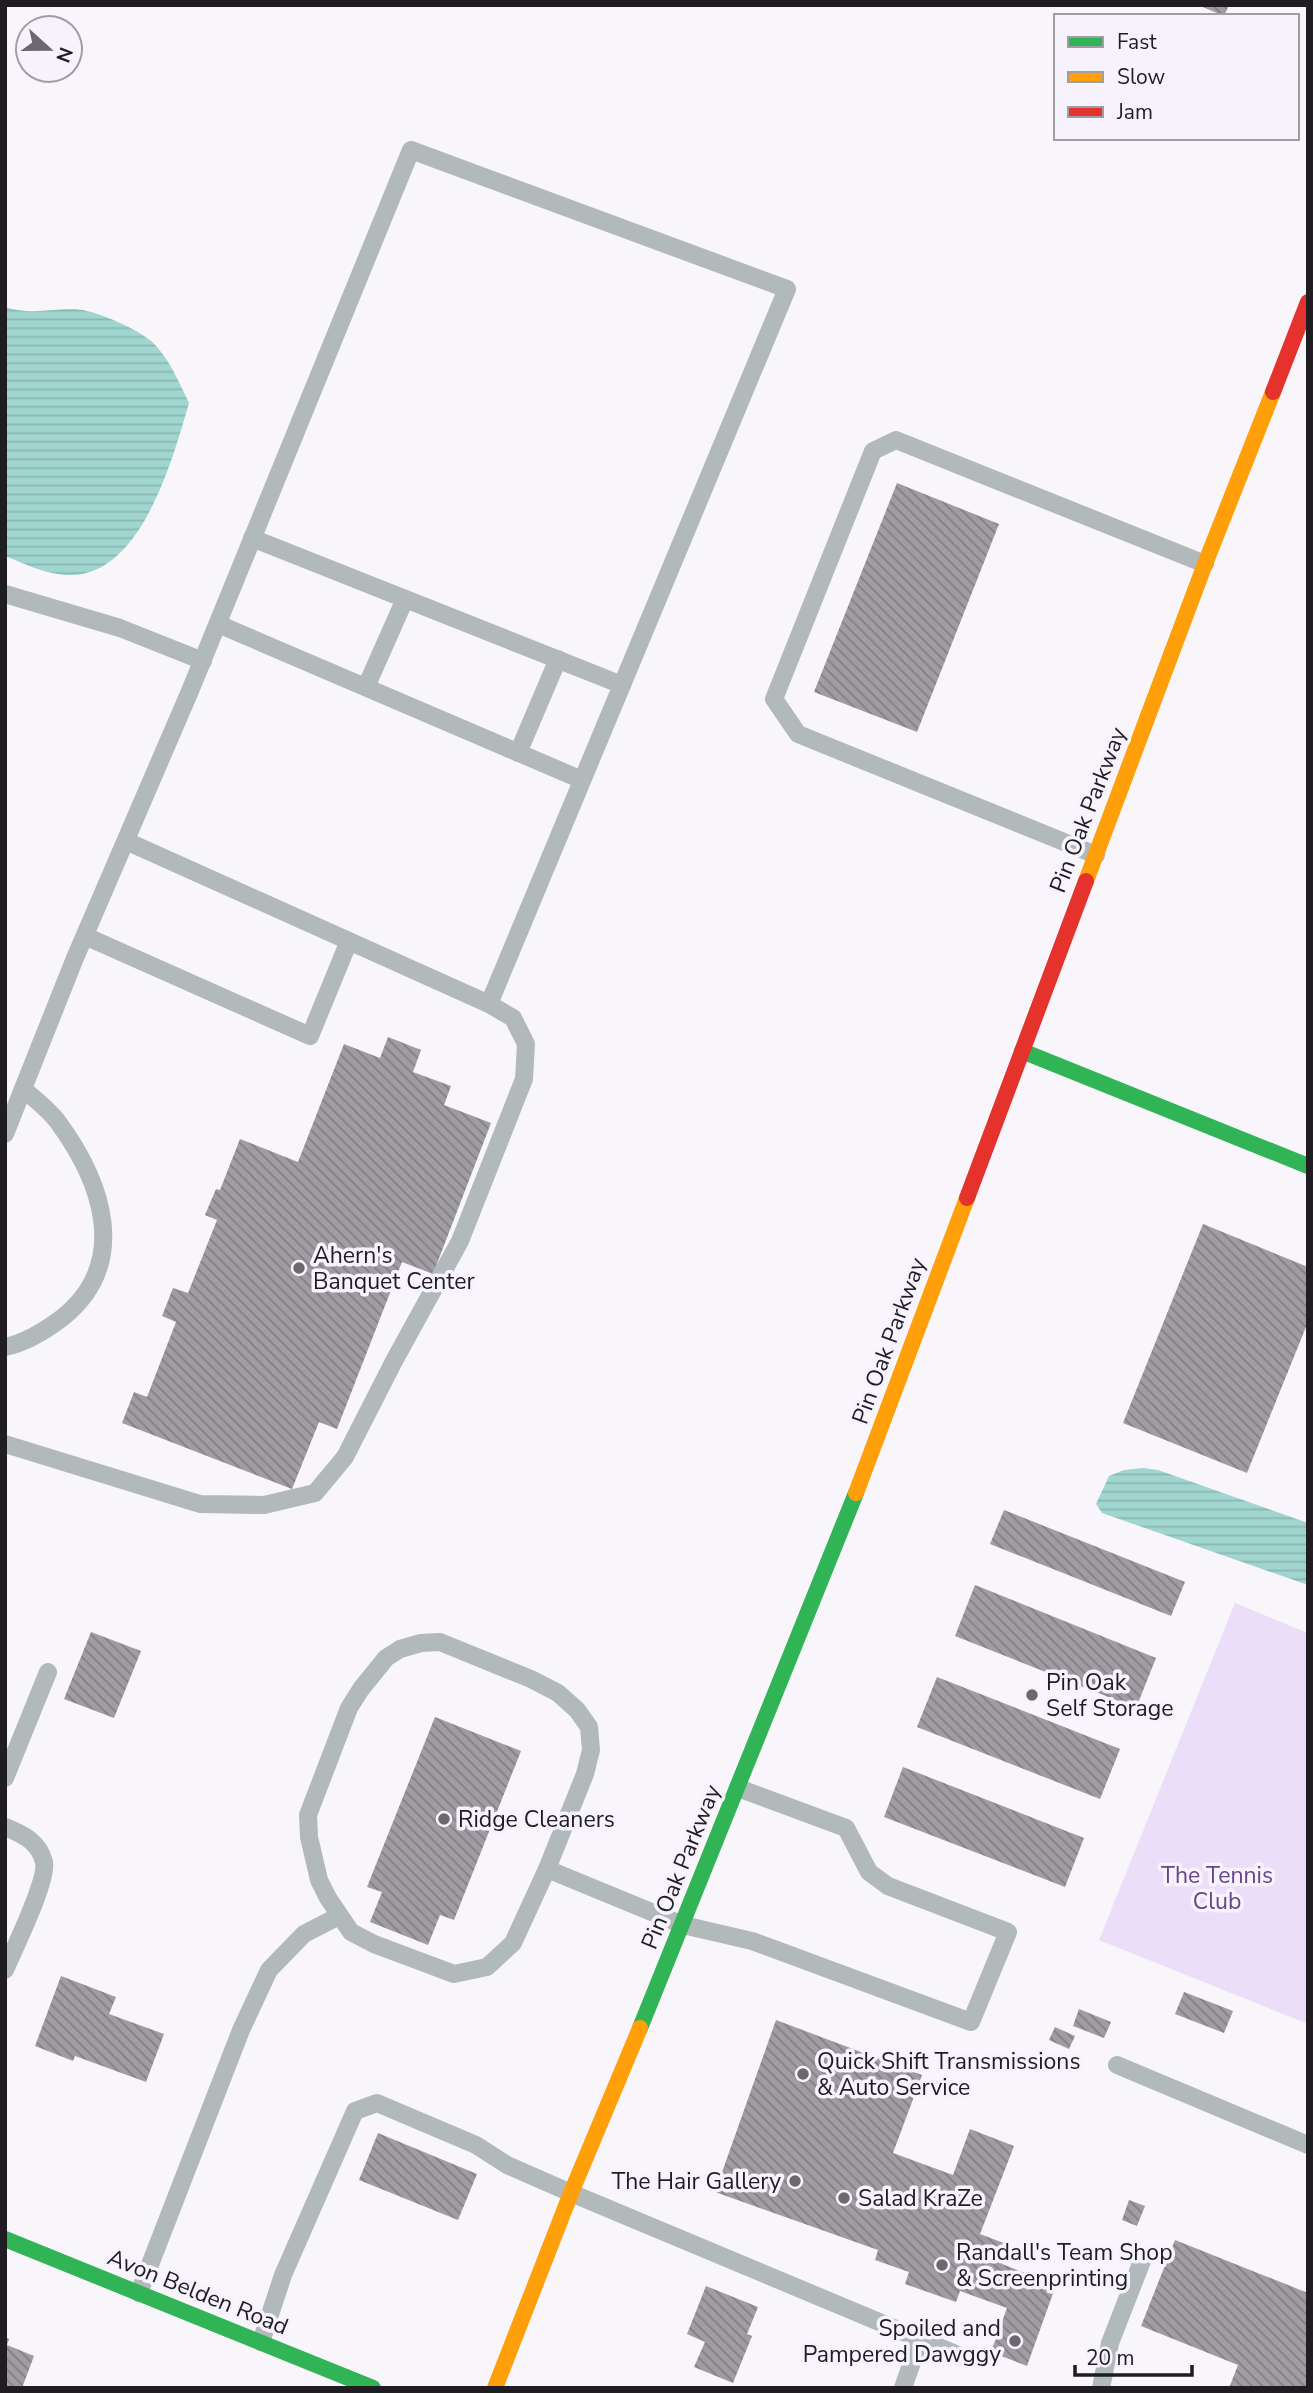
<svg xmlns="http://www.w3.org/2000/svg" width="1313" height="2393" font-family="'Nunito Sans',sans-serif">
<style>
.park{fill:#ebdef8}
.water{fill:url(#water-rules)}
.building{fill:url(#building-back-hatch)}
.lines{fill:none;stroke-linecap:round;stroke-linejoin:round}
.lane{stroke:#b1b9ba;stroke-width:18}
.fast{stroke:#30b455;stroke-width:16}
.slow{stroke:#ff9f0a;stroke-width:16}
.jam{stroke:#e5322d;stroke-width:16}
.poi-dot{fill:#6b696d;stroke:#f7f3fd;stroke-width:2.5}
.labels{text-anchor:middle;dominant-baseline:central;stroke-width:7;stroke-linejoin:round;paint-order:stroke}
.street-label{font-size:23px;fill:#1f1d21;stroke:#f7f3fd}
.poi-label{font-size:23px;fill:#1f1d21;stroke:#f7f3fd;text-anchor:start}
.park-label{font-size:23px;fill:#674485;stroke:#f7f3fd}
</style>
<defs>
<pattern id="water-rules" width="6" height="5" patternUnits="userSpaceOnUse" patternTransform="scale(1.75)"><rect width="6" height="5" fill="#a0d6cf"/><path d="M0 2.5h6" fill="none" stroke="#89b7b1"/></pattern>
<pattern id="building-back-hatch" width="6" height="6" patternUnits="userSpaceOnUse" patternTransform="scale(1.75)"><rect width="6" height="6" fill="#9f9da1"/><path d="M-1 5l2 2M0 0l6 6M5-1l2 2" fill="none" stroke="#817f83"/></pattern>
</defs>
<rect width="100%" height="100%" fill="#f8f5fb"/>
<path class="park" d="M1235,1603L1308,1633V2024L1099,1940Z"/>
<g class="water">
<path d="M5,307C29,315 50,309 75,309C95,310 145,331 157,347C171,363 180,384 189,403C173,458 141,579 67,575C45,574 25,564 5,556Z"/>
<path d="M1143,1468L1158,1470L1308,1523V1585L1102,1513L1096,1504L1109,1476L1124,1470Z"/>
</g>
<g class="building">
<path d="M1198,5H1229L1224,16Z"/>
<path d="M897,483L999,524L917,732L814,692Z"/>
<path d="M388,1037L421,1050L413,1072L451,1086L444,1105L491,1123L433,1274L402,1262L337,1429L319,1422L292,1489L122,1423L134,1392L147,1397L176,1322L162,1316L173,1288L188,1293L217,1220L205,1215L216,1189L220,1190L240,1139L298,1162L344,1044L380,1058Z"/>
<path d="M1203,1224L1308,1267V1322L1247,1473L1123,1423Z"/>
<path d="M1004,1510L1185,1582L1171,1616L990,1544Z"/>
<path d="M975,1585L1156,1658L1136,1708L955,1636Z"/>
<path d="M91,1632L141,1651L114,1718L64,1699Z"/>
<path d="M937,1677L1120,1749L1100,1799L917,1727Z"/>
<path d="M435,1717L521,1751L454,1920L440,1915L428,1945L370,1922L382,1892L367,1887Z"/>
<path d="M903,1767L1084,1838L1065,1887L884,1817Z"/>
<path d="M61,1976L116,1997L109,2014L164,2034L146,2082L75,2056L73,2061L35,2046Z"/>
<path d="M1184,1992L1233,2011L1224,2033L1175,2014Z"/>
<path d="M1079,2009L1111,2022L1104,2038L1073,2026Z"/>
<path d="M776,2020L922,2075L893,2153L953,2175L970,2129L1014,2146L980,2234L1009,2245L1002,2264L1056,2285L1027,2366L991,2352L1007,2308L960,2291L956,2302L905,2284L909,2272L875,2260L878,2250L715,2192Z"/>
<path d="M1055,2027L1075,2036L1069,2049L1049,2040Z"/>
<path d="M378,2133L477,2174L458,2220L359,2180Z"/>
<path d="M1129,2200L1145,2206L1137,2226L1122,2220Z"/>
<path d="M1175,2240L1308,2293V2388H1229L1238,2365L1141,2326Z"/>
<path d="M706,2286L758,2307L747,2334L752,2336L733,2383L694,2367L705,2342L687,2334Z"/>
<path d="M5,2337L9,2339L7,2345L34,2356L22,2388H5Z"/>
</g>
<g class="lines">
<g class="lane">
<path d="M252,538L622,685"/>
<path d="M5,594L120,628L203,661"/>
<path d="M218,624L582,780"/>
<path d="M366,687L405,599"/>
<path d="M518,753L558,659"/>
<path d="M1096,855L798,734L774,699L873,451L896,440L1205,564"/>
<path d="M85,936L310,1036L349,941"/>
<path d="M5,1134L75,958L190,691L411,150L787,289L489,1004"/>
<path d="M5,1347C25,1343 46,1330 62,1318C131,1263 102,1182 58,1122C49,1110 35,1099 23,1089"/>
<path d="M5,1444L200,1504L264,1505L315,1493L345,1457L394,1361L460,1241L524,1079L526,1044L513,1018L489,1004L126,841"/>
<path d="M440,1642L531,1679L558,1693L577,1710L589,1727L591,1750L585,1774L547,1869L513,1943L487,1967L454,1974L374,1944L351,1932L328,1898L319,1880L309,1837L308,1815L349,1708L361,1689L386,1658L400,1649L421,1643Z"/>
<path d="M5,1778L48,1672"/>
<path d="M5,1827C23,1834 39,1842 44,1862C48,1880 14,1949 5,1970"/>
<path d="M547,1869L683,1925L752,1941L971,2022L1008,1932L888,1886L869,1872L846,1828L738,1788"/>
<path d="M1117,2065L1308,2145"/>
<path d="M139,2293L241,2030L269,1970L304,1934L339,1916"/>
<path d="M261,2342L283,2275L355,2111L377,2103L476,2145L507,2165L571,2193L970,2360"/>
<path d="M903,2388L920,2339"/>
<path d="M1101,2388L1110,2343L1144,2256"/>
</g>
<g class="fast">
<path d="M1022,1051L1308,1166"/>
<path d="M640,2028L856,1493"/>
<path d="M5,2239L373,2388"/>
</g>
<g class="slow">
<path d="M1086,881L1205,564L1273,392"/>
<path d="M856,1493L967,1198"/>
<path d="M495,2388L571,2193L640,2028"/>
</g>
<g class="jam">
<path d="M1273,392L1308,302"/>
<path d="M967,1198L1086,881"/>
</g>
</g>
<g class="poi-dot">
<circle cx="299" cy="1268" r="7"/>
<circle cx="1032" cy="1695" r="7"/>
<circle cx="444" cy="1819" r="7"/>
<circle cx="803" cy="2074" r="7"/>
<circle cx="795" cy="2181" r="7"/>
<circle cx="844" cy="2198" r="7"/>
<circle cx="942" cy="2265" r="7"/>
<circle cx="1015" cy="2341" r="7"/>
</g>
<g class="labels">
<g class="street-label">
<text transform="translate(1088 810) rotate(-69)">Pin Oak Parkway</text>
<text transform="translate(889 1341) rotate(-70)">Pin Oak Parkway</text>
<text transform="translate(681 1867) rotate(-68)">Pin Oak Parkway</text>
<text transform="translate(198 2292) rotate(22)">Avon Belden Road</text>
</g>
<g class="poi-label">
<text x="313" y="1255">Ahern's<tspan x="313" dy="26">Banquet Center</tspan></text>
<text x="1046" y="1682">Pin Oak<tspan x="1046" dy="26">Self Storage</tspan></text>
<text x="458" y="1819">Ridge Cleaners</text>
<text x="817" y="2061">Quick Shift Transmissions<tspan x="817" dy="26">&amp; Auto Service</tspan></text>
<text x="781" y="2181" text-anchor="end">The Hair Gallery</text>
<text x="858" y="2198">Salad KraZe</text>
<text x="956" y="2252">Randall's Team Shop<tspan x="956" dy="26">&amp; Screenprinting</tspan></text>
<text x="1001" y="2328" text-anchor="end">Spoiled and<tspan x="1001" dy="26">Pampered Dawggy</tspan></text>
</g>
<g class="park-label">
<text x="1217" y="1875">The Tennis<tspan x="1217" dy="26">Club</tspan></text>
</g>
</g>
<rect width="1313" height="2393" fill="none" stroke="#1f1d21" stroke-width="14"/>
<rect x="1054" y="14" width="245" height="126" fill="#f7f3fd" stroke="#a19da5" stroke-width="2"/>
<rect x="1068" y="37" width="35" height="10" fill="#30b455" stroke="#a19da5" stroke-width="2"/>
<text x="1117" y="49" font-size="21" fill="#1f1d21">Fast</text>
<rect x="1068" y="72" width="35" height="10" fill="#ff9f0a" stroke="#a19da5" stroke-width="2"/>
<text x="1117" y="84" font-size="21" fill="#1f1d21">Slow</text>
<rect x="1068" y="107" width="35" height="10" fill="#e5322d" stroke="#a19da5" stroke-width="2"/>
<text x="1117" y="119" font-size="21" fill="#1f1d21">Jam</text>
<g transform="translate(49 49) rotate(111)"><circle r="33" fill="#f7f3fd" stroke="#a19da5" stroke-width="2"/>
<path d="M0-5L12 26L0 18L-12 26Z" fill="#6b696d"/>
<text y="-10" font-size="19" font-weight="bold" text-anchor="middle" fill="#1f1d21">N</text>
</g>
<path d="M1075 2365v10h117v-10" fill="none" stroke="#1f1d21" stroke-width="3.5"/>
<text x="1086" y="2365" font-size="21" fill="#1f1d21" stroke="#f7f3fd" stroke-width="5" paint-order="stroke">20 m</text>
</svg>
